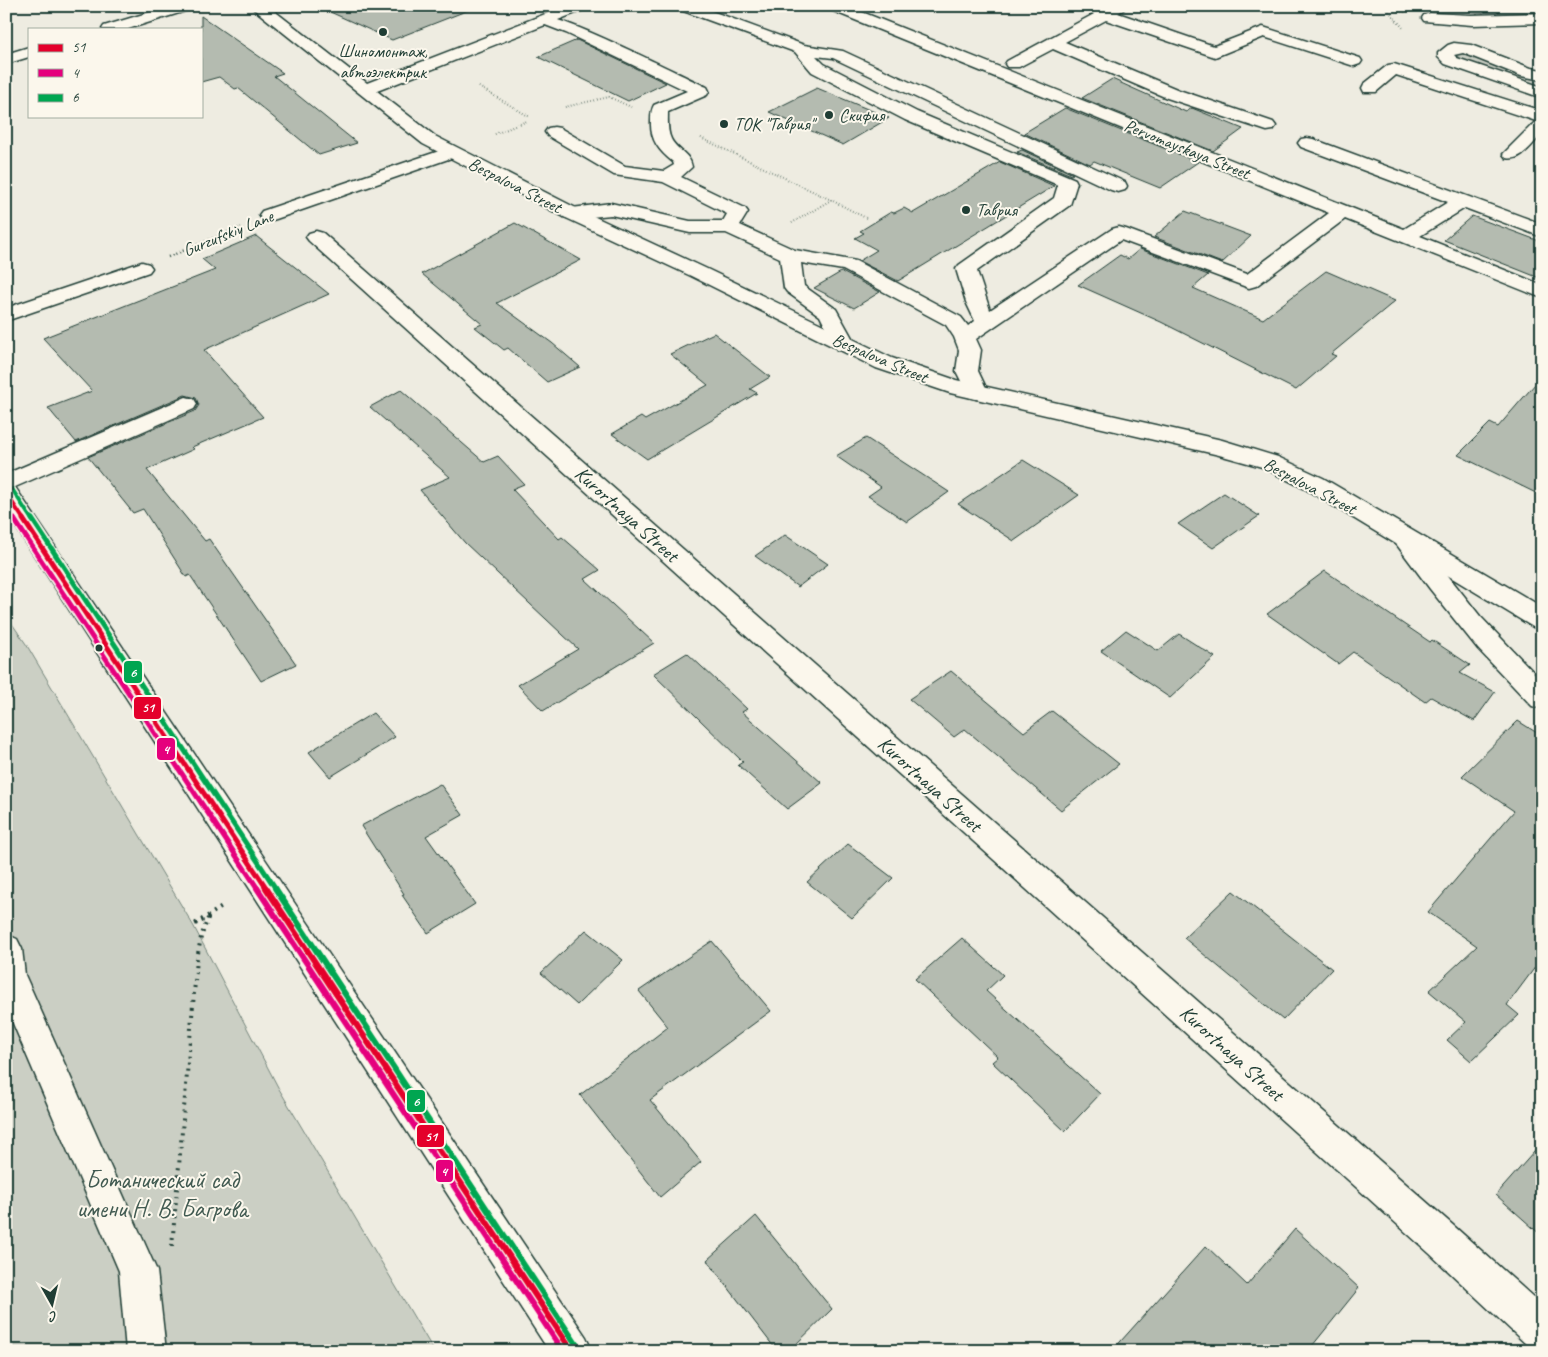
<svg xmlns="http://www.w3.org/2000/svg" width="1548" height="1357" font-family="Caveat,sans-serif">
<style>
.green{fill:#cbcfc4;stroke:#75867c}
.building{fill:#b4bbb0;stroke:#1f3d34}
.lines{fill:none;stroke-linecap:round;stroke-linejoin:round}
.minor-casing{stroke:#1f3d34;stroke-width:3}
.major-casing{stroke:#1f3d34;stroke-width:3}
.path-far2{stroke:#1f3d34;stroke-width:2;stroke-dasharray:0.5 2.5;stroke-linecap:butt}
.path-far1{stroke:#1f3d34;stroke-width:2.5;stroke-dasharray:1 3;stroke-linecap:butt}
.path{stroke:#1f3d34;stroke-width:4;stroke-dasharray:2 5;stroke-linecap:butt}
.minor{fill:#fbf7ec;fill-rule:evenodd}
.major{fill:#fbf7ec;fill-rule:evenodd}
.bus-1-far2-casing{stroke:#fbf7ec;stroke-width:7}
.bus-1-far1-casing{stroke:#fbf7ec;stroke-width:9}
.bus-1-casing{stroke:#fbf7ec;stroke-width:10}
.bus-2-far2-casing{stroke:#fbf7ec;stroke-width:7}
.bus-2-far1-casing{stroke:#fbf7ec;stroke-width:9}
.bus-2-casing{stroke:#fbf7ec;stroke-width:10}
.bus-3-far2-casing{stroke:#fbf7ec;stroke-width:7}
.bus-3-far1-casing{stroke:#fbf7ec;stroke-width:9}
.bus-3-casing{stroke:#fbf7ec;stroke-width:10}
.bus-1-far2{stroke:#e4002b;stroke-width:4}
.bus-1-far1{stroke:#e4002b;stroke-width:5}
.bus-1{stroke:#e4002b;stroke-width:6}
.bus-2-far2{stroke:#e5007d;stroke-width:4}
.bus-2-far1{stroke:#e5007d;stroke-width:5}
.bus-2{stroke:#e5007d;stroke-width:6}
.bus-3-far2{stroke:#00a651;stroke-width:4}
.bus-3-far1{stroke:#00a651;stroke-width:5}
.bus-3{stroke:#00a651;stroke-width:6}
.poi-dot{fill:#1f3d34;stroke:#fbf7ec;stroke-width:2}
.labels{text-anchor:middle;dominant-baseline:central;stroke-width:4;stroke-linejoin:round;paint-order:stroke}
.far-poi-label{font-size:18px;fill:#1f3d34;stroke:#fbf7ec;text-anchor:start}
.far-street-label{font-size:18px;fill:#1f3d34;stroke:#fbf7ec}
.street-label{font-size:21px;fill:#1f3d34;stroke:#fbf7ec}
.near-park-label{font-size:25px;fill:#415a51;stroke:#fbf7ec}
.line-badge{stroke:#fbf7ec;stroke-width:2}
.badge-label{font-size:14px;text-anchor:middle;font-weight:bold;fill:#fff}
</style>
<rect width="100%" height="100%" fill="#eeece1"/>
<filter id="ink" filterUnits="userSpaceOnUse"><feTurbulence type="fractalNoise" baseFrequency=".02" numOctaves="2"/><feDisplacementMap in="SourceGraphic" scale="10" xChannelSelector="R" yChannelSelector="G"/><feConvolveMatrix kernelMatrix="1 2 1 2 8 2 1 2 1" color-interpolation-filters="sRGB"/></filter>
<g filter="url(#ink)">
<g class="green">
<path d="M1468,52L1542,78V89L1458,60L1454,56V54Z"/>
<path d="M6,615L26,644L193,925L279,1089L434,1351H6Z"/>
</g>
<g class="building">
<path d="M317,6H471V9L392,40Z"/>
<path d="M201,16L283,73L274,76L357,143L319,155L238,88L235,89L219,77L201,82Z"/>
<path d="M577,40L666,83L628,101L538,57Z"/>
<path d="M1112,79L1186,112L1192,108L1243,129L1213,151L1082,98Z"/>
<path d="M817,88L889,118L843,145L769,112Z"/>
<path d="M1065,108L1198,162L1160,188L1094,161L1090,164L1024,133Z"/>
<path d="M1022,150L1073,174L1071,175L1017,152Z"/>
<path d="M1000,162L1054,186L898,281L859,261L877,250L855,238L864,233L860,231L891,212L894,213L904,208L913,213Z"/>
<path d="M1185,211L1251,236L1222,263L1154,237Z"/>
<path d="M1472,216L1542,242V279L1444,240Z"/>
<path d="M515,223L581,260L497,303L552,343L580,367L547,382L508,348L504,350L475,327L482,324L422,274Z"/>
<path d="M256,236L329,294L204,350L263,417L192,447L194,449L147,470L205,541L209,539L296,664L261,681L190,575L186,577L143,509L133,513L88,457L195,411L199,405L196,398L185,395L76,442L48,408L92,391L43,338L215,270L202,259Z"/>
<path d="M1140,249L1208,275L1193,288L1263,319L1326,271L1395,301L1331,354L1336,356L1296,390L1161,322L1078,285L1120,255L1128,259Z"/>
<path d="M841,272H842L880,292L854,308L814,288Z"/>
<path d="M714,333L770,377L750,389L757,393L647,459L612,434L641,417L645,420L708,385L670,354Z"/>
<path d="M1542,376V496L1458,455L1490,423L1498,427Z"/>
<path d="M401,390L484,462L498,456L524,484L512,489L559,539L562,537L600,570L585,579L654,643L543,711L518,685L578,649L465,543L420,490L450,477L370,407Z"/>
<path d="M866,438L949,492L907,522L868,496L881,487L836,456Z"/>
<path d="M1023,460L1079,495L1014,541L958,504Z"/>
<path d="M1224,493L1259,516L1213,548L1178,524Z"/>
<path d="M785,535L828,564L798,587L755,556Z"/>
<path d="M1325,571L1430,642L1432,640L1470,665L1460,673L1495,692L1474,721L1431,697L1425,702L1353,652L1338,664L1267,614Z"/>
<path d="M1126,630L1158,651L1179,634L1215,657L1170,698L1101,651Z"/>
<path d="M687,653L747,709L742,712L822,783L787,809L738,765L743,762L653,674Z"/>
<path d="M951,671L1024,732L1052,711L1119,764L1061,810L965,729L954,737L909,699Z"/>
<path d="M373,713L395,737L330,777L309,752Z"/>
<path d="M1518,721L1542,736V958L1507,1005L1519,1015L1471,1061L1447,1040L1466,1022L1429,991L1477,946L1428,912L1514,811L1462,776Z"/>
<path d="M440,784L463,815L426,836L475,904L428,933L402,895L404,894L361,826Z"/>
<path d="M848,844L893,878L852,918L807,882Z"/>
<path d="M1233,891L1332,969L1283,1020L1184,938Z"/>
<path d="M586,930L623,960L577,1005L541,973Z"/>
<path d="M962,938L1003,975L986,991L1100,1094L1065,1131L992,1062L998,1057L915,979Z"/>
<path d="M712,941L771,1011L650,1100L701,1162L660,1197L580,1095L668,1027L639,991Z"/>
<path d="M1542,1143V1236L1496,1195Z"/>
<path d="M756,1216L832,1309L789,1351H777L707,1260Z"/>
<path d="M1295,1229L1359,1288L1308,1351H1112L1206,1246L1247,1285Z"/>
</g>
<g class="lines">
<defs>
<g id="minor">
<path d="M170,6H195L192,9L128,29H102L104,26Z"/>
<path d="M675,6H698L804,45L843,51L1125,182L1127,186L1125,190L1118,192L1111,190L833,58L816,56L824,64L917,112L1075,179L1077,183L1070,205L977,271L990,310L1112,229L1119,227L1126,229L1247,274L1329,213L828,9L825,6H847L1404,229L1448,202L1301,147L1298,143L1301,139L1307,138L1313,139L1542,224V237L1465,208L1420,236L1542,285V298L1345,219L1256,286L1249,288L1121,240L976,339L981,350L978,371L988,392L985,397L977,399L969,397L956,371L959,350L954,337L946,325L843,270L801,263L804,286L836,309L856,345L853,350L845,351L837,350L820,316L787,292L784,288L780,258L726,233H690L611,215L571,219L564,217L561,213L564,209L611,203L690,221H723L727,214L663,182L614,175L548,136L545,132L548,128L554,127L560,128L625,166L664,171L674,165L673,162C659,151 650,140 651,121C651,115 651,110 654,105L687,91L566,33L540,23L538,20L540,17C558,12 682,76 707,87L709,91L707,95L668,112C668,120 667,131 671,139C677,151 690,153 692,167L681,177L745,208L748,212L740,225L795,250L856,261L961,317L968,326L975,321L966,302L956,269L959,265L1054,198L1058,185L905,120L812,72L795,52L678,9Z"/>
<path d="M1085,6H1125L1123,10L1118,13L1214,46L1263,27L1360,58L1362,61L1360,64L1354,66L1264,37L1215,57L1106,20L1065,42L1179,90L1273,122L1276,126L1273,130L1267,131L1167,98L1053,49L1019,67H1007L1005,64L1007,61L1094,14Z"/>
<path d="M1430,13L1472,15L1542,13V23L1472,25L1424,21L1422,18L1424,15Z"/>
<path d="M1454,43L1471,45L1531,68L1542,70V80L1521,76L1463,53L1454,55L1457,58L1542,87V98L1445,64L1438,57V53L1448,45Z"/>
<path d="M29,47V57L6,64V54Z"/>
<path d="M1394,64L1542,111V134C1532,144 1521,162 1506,158L1503,154L1536,121L1396,75L1376,92H1364L1362,88L1364,84L1388,65Z"/>
<path d="M451,147L457,148L460,152L457,156L276,219L269,221L262,219L259,215L262,211Z"/>
<path d="M316,231L323,233L1455,1227L1542,1305V1351L1528,1346L1429,1253L309,241L306,237L309,233Z"/>
<path d="M142,262L149,264L152,268L149,272L6,321V308Z"/>
<path d="M186,397L194,399L197,404L194,409L6,491V474Z"/>
<path d="M1407,532L1416,535L1480,616L1542,681V709L1532,706L1478,649L1430,589L1394,541L1398,535Z"/>
<path d="M6,934L17,939L22,949L25,975L157,1271L166,1351H126L119,1271L6,1007Z"/>
</g>
<g id="major">
<path d="M250,6H268L367,83L566,6H589L586,9L377,91L435,136L578,209L705,268L892,358L956,380L1222,440L1278,457L1323,478L1542,607V630L1533,627L1307,490L1262,467L1219,455L950,393L876,368L691,276L564,217L423,144Z"/>
<path d="M6,485L15,487L586,1337L592,1351H549L6,512Z"/>
</g>
</defs>
<use href="#minor" class="minor-casing"/>
<use href="#major" class="major-casing"/>
<g class="path-far2">
<path d="M1381,6L1405,12"/>
<path d="M1387,9L1404,29"/>
<path d="M479,87L530,117"/>
<path d="M565,107L609,97L631,107"/>
<path d="M495,134L527,121"/>
<path d="M701,138L831,200"/>
<path d="M792,223L831,200L868,219"/>
<path d="M235,229L241,227"/>
</g>
<path class="path-far1" d="M168,257L238,228"/>
<path class="path" d="M172,1246L197,959L201,937L208,918L193,925L222,907"/>
<use href="#minor" class="minor"/>
<use href="#major" class="major"/>
<defs>
<path id="bus-1-far2" d="M6,493L24,520"/>
<path id="bus-1-far1" d="M23,519L267,889"/>
<path id="bus-1" d="M266,888L572,1351"/>
<path id="bus-2-far2" d="M6,507L15,520"/>
<path id="bus-2-far1" d="M14,519L258,889"/>
<path id="bus-2" d="M257,888L563,1351"/>
<path id="bus-3-far2" d="M12,489L32,520"/>
<path id="bus-3-far1" d="M32,519L276,889"/>
<path id="bus-3" d="M275,888L578,1347"/>
</defs>
<use href="#bus-1-far2" class="bus-1-far2-casing"/>
<use href="#bus-1-far1" class="bus-1-far1-casing"/>
<use href="#bus-1" class="bus-1-casing"/>
<use href="#bus-2-far2" class="bus-2-far2-casing"/>
<use href="#bus-2-far1" class="bus-2-far1-casing"/>
<use href="#bus-2" class="bus-2-casing"/>
<use href="#bus-3-far2" class="bus-3-far2-casing"/>
<use href="#bus-3-far1" class="bus-3-far1-casing"/>
<use href="#bus-3" class="bus-3-casing"/>
<use href="#bus-1-far2" class="bus-1-far2"/>
<use href="#bus-1-far1" class="bus-1-far1"/>
<use href="#bus-1" class="bus-1"/>
<use href="#bus-2-far2" class="bus-2-far2"/>
<use href="#bus-2-far1" class="bus-2-far1"/>
<use href="#bus-2" class="bus-2"/>
<use href="#bus-3-far2" class="bus-3-far2"/>
<use href="#bus-3-far1" class="bus-3-far1"/>
<use href="#bus-3" class="bus-3"/>
</g>
</g>
<g class="poi-dot">
<circle cx="383" cy="32" r="5"/>
<circle cx="829" cy="115" r="5"/>
<circle cx="724" cy="124" r="5"/>
<circle cx="966" cy="210" r="5"/>
<circle cx="99" cy="648" r="4.5"/>
</g>
<g class="labels">
<g class="far-poi-label">
<text x="383" y="51" text-anchor="middle">Шиномонтаж,<tspan x="383" dy="21">автоэлектрик</tspan></text>
<text x="839" y="115">Скифия</text>
<text x="734" y="124">ТОК "Таврия"</text>
<text x="976" y="210">Таврия</text>
</g>
<g class="far-street-label">
<text transform="translate(1187 149) rotate(22)">Pervomayskaya Street</text>
<text transform="translate(515 185) rotate(27)">Bespalova Street</text>
<text transform="translate(228 233) rotate(-22)">Gurzufskiy Lane</text>
<text transform="translate(880 358) rotate(23)">Bespalova Street</text>
<text transform="translate(1310 486) rotate(28)">Bespalova Street</text>
</g>
<g class="street-label">
<text transform="translate(627 514) rotate(42)">Kurortnaya Street</text>
<text transform="translate(930 784) rotate(42)">Kurortnaya Street</text>
<text transform="translate(1232 1053) rotate(42)">Kurortnaya Street</text>
</g>
<g class="near-park-label">
<text x="162" y="1180">Ботанический сад<tspan x="162" dy="29">имени Н. В. Багрова</tspan></text>
</g>
</g>
<g class="line-badge">
<rect x="123" y="660" width="20" height="24" rx="5" fill="#00a651"/>
<rect x="133" y="696" width="29" height="24" rx="5" fill="#e4002b"/>
<rect x="156" y="737" width="20" height="24" rx="5" fill="#e5007d"/>
<rect x="406" y="1089" width="20" height="24" rx="5" fill="#00a651"/>
<rect x="416" y="1124" width="29" height="24" rx="5" fill="#e4002b"/>
<rect x="435" y="1159" width="19" height="24" rx="5" fill="#e5007d"/>
</g>
<g class="badge-label">
<text x="133" y="677">6</text>
<text x="148" y="712">51</text>
<text x="166" y="754">4</text>
<text x="416" y="1106">6</text>
<text x="431" y="1141">51</text>
<text x="444" y="1176">4</text>
</g>
<rect width="1548" height="1357" fill="none" stroke="#fbf7ec" stroke-width="25"/>
<rect x="12" y="12" width="1523" height="1332" fill="none" stroke="#1f3d34" stroke-width="2" filter="url(#ink)"/>
<rect x="28" y="28" width="175" height="90" fill="#fbf7ec" stroke="#a3ada2"/>
<rect x="38" y="44" width="25" height="8" fill="#e4002b" stroke="#a3ada2"/>
<text x="72" y="52" font-size="15" fill="#1f3d34">51</text>
<rect x="38" y="69" width="25" height="8" fill="#e5007d" stroke="#a3ada2"/>
<text x="72" y="78" font-size="15" fill="#1f3d34">4</text>
<rect x="38" y="94" width="25" height="8" fill="#00a651" stroke="#a3ada2"/>
<text x="72" y="102" font-size="15" fill="#1f3d34">6</text>
<g transform="translate(52 1304) rotate(172)" stroke="#fbf7ec" stroke-width="4" paint-order="stroke">
<path d="M0-4L9 19L0 12L-9 19Z" fill="#1f3d34"/>
<text y="-8" font-size="14" font-weight="bold" text-anchor="middle" fill="#1f3d34">С</text>
</g>
</svg>
